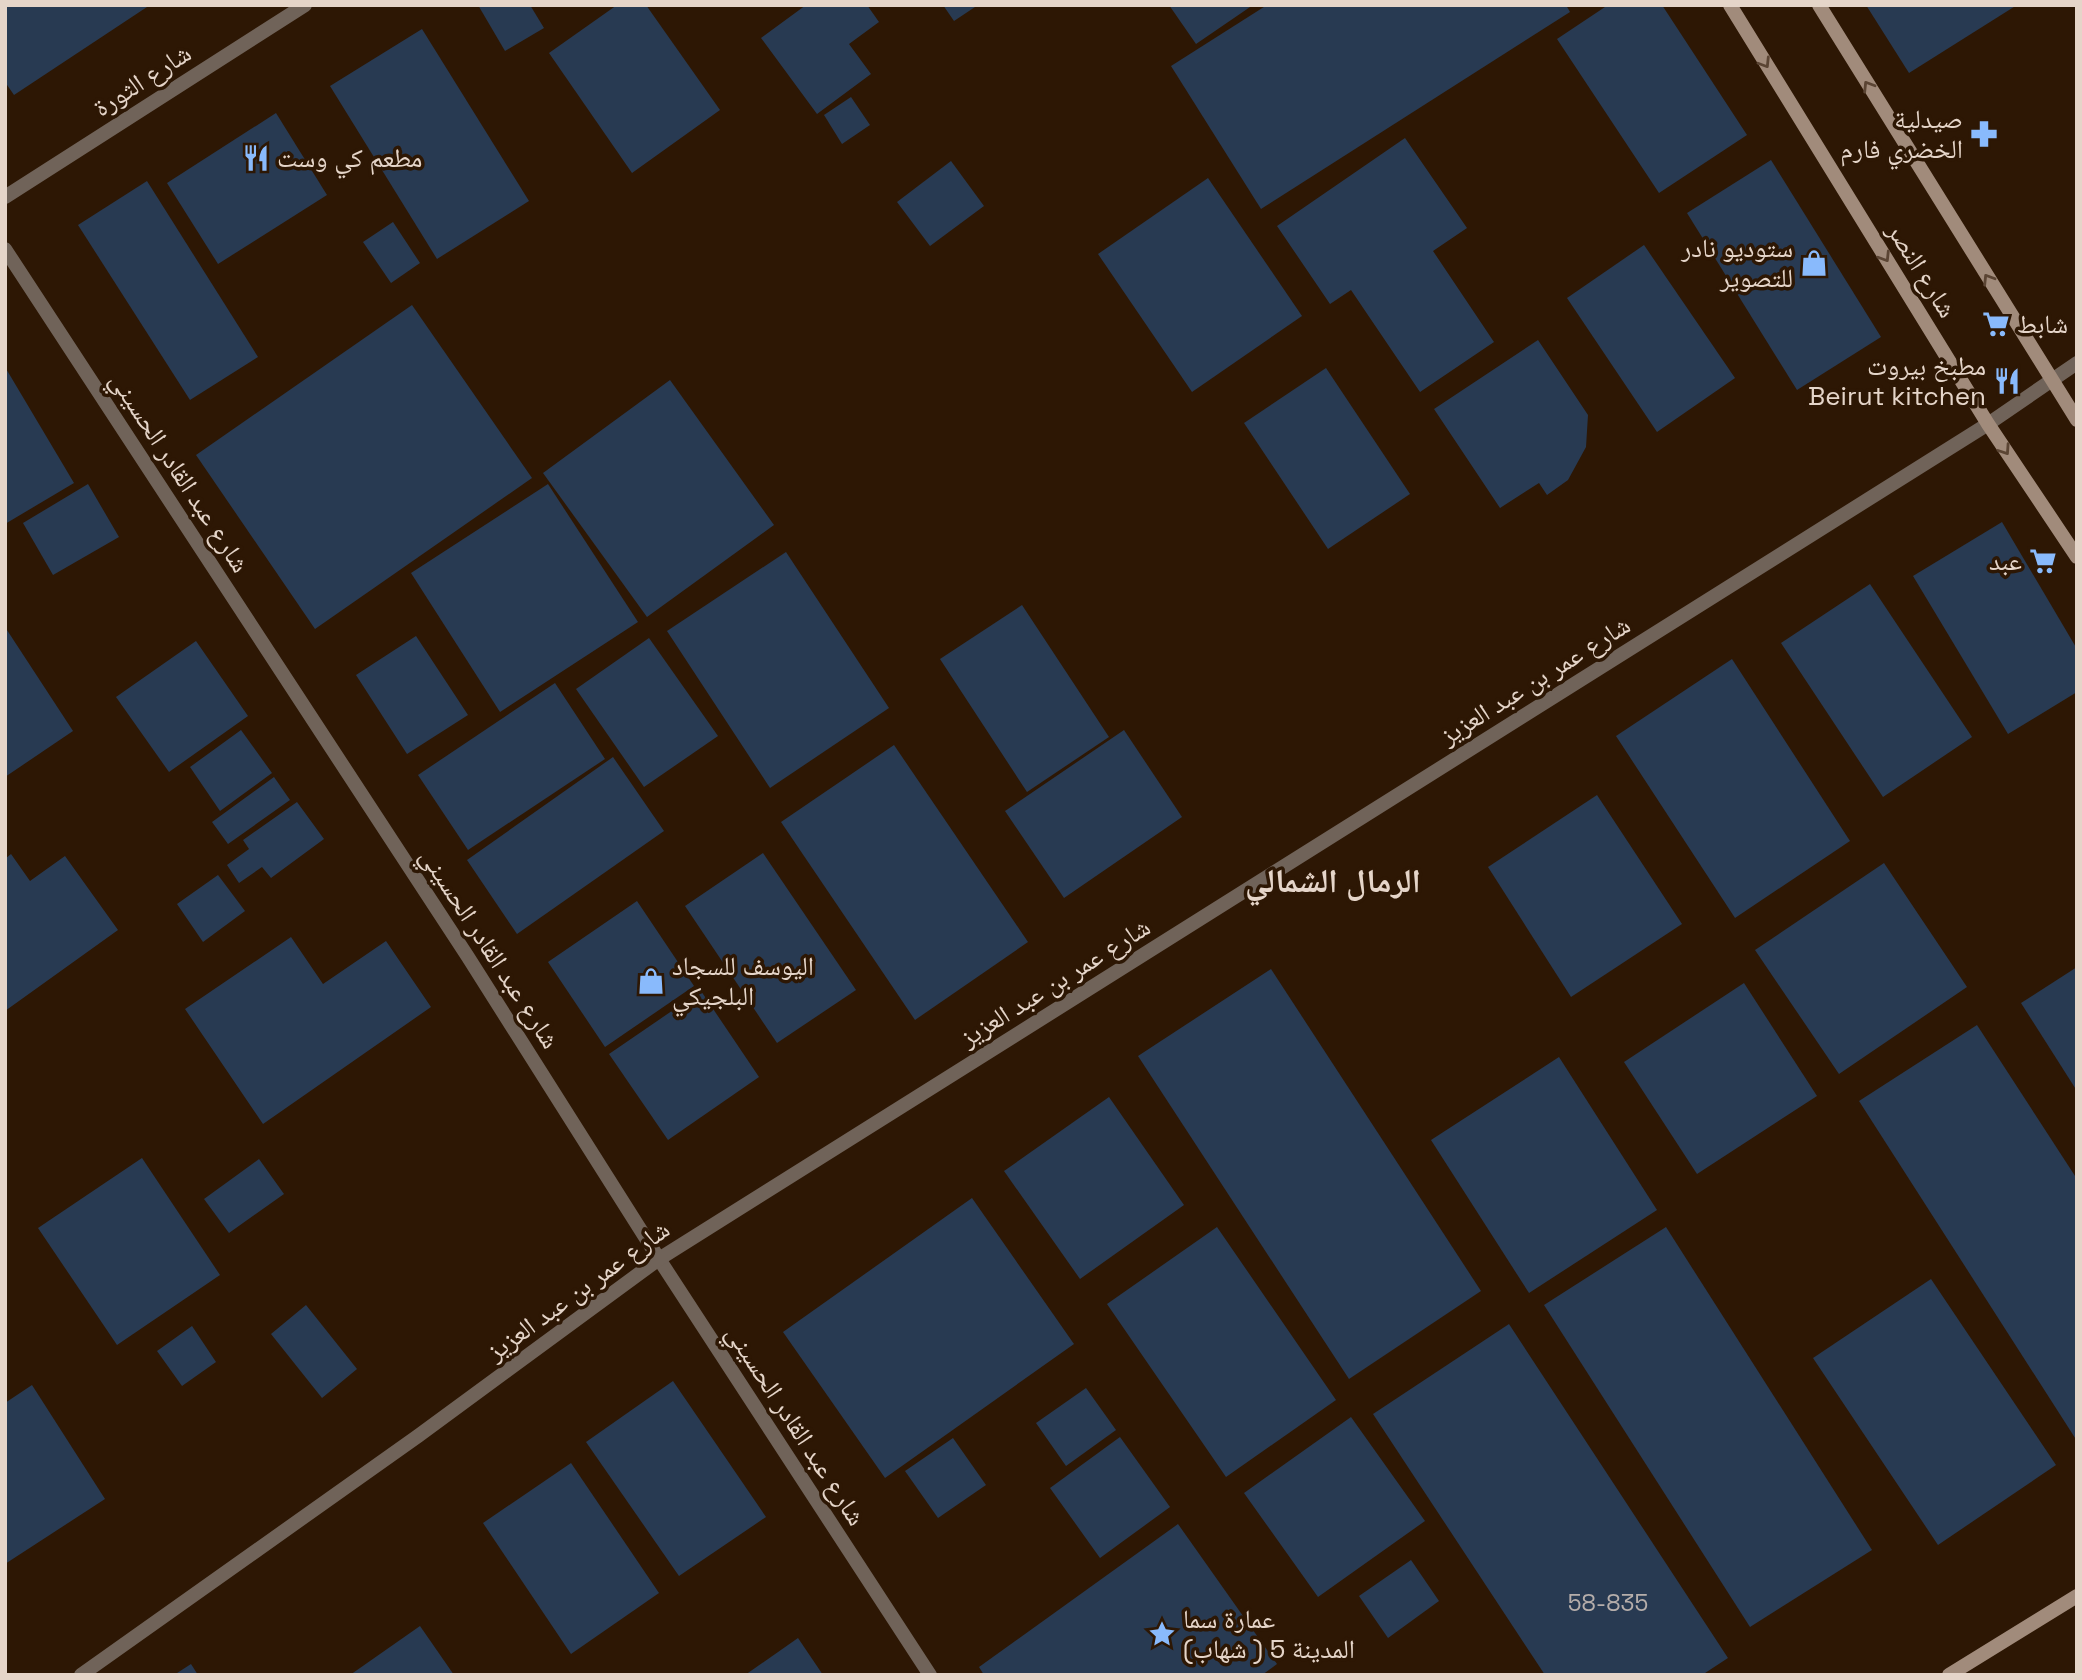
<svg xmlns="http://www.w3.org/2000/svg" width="2082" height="1680" font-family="'Space Grotesk','Noto Naskh Arabic',sans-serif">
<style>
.building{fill:#283a52}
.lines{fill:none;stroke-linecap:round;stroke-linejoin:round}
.street{stroke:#706359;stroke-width:14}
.secondary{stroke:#a18b7b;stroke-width:14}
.oneway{stroke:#5b4534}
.labels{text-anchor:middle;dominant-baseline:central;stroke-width:7;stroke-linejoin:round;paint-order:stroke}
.number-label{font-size:23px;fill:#b6aeab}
.street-label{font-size:26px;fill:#e5d5c9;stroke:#2d1704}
.poi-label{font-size:26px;fill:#e5d5c9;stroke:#2d1704;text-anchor:end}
.district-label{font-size:33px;font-weight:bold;fill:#e5d5c9;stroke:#2d1704}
</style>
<rect width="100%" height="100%" fill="#2d1704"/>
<g class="building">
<path d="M5,5H146L147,7L14,95L5,82Z"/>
<path d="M478,5H530L544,28L505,51Z"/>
<path d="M617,5H646L720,110L632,173L549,53Z"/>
<path d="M806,5H867L879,22L849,44L871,74L817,114L761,38Z"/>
<path d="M943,5H978L954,21Z"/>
<path d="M1169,5H1253L1196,44Z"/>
<path d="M1267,5H1566L1570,12L1261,209L1171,66Z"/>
<path d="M1608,5H1662L1747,135L1659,193L1557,39Z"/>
<path d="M1866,5H2017L1909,73Z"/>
<path d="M422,29L529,201L437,259L330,86Z"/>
<path d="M851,97L870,125L842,144L824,115Z"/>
<path d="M276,113L327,195L218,264L167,183Z"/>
<path d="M1405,138L1467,228L1433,251L1494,342L1420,392L1351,290L1330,304L1277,226Z"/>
<path d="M1771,160L1881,337L1797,390L1687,213Z"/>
<path d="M951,161L984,206L930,246L897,202Z"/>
<path d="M1208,178L1302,316L1192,392L1098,254Z"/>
<path d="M147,181L258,357L190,400L78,225Z"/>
<path d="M393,222L420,263L391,283L363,242Z"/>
<path d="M1644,245L1735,378L1657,432L1567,298Z"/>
<path d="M412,305L532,478L315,629L196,455Z"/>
<path d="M1538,340L1588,415L1586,447L1568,480L1547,495L1539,483L1500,508L1434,409Z"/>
<path d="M5,367L74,483L5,524Z"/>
<path d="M1326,368L1410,494L1328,549L1244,423Z"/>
<path d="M670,380L774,525L647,617L543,473Z"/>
<path d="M88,484L119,537L53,575L23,523Z"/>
<path d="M548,484L638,622L500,712L411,573Z"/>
<path d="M2002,522L2077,649V692L2008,734L1913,576Z"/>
<path d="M786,552L889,708L770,788L667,631Z"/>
<path d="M1870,584L1972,737L1883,797L1781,643Z"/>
<path d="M1022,605L1109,737L1027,792L940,659Z"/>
<path d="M5,627L73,731L5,777Z"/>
<path d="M416,636L468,715L407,754L356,675Z"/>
<path d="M649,638L718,736L644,787L576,689Z"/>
<path d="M196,641L248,716L169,772L116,697Z"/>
<path d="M1732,659L1850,841L1735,918L1616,736Z"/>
<path d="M555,683L605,759L468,850L418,775Z"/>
<path d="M241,730L272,773L220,811L190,767Z"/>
<path d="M1124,730L1182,817L1064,898L1005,811Z"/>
<path d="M894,745L1028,942L915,1020L781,822Z"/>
<path d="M613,757L664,831L517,934L467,860Z"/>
<path d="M274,777L290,800L228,844L212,822Z"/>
<path d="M1597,795L1682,924L1571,997L1488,867Z"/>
<path d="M297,802L324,839L271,878L262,867L239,883L227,865L249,849L243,840Z"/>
<path d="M763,853L856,990L777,1043L685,906Z"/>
<path d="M11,854L30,881L65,856L118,930L5,1011V859Z"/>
<path d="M1884,863L1967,987L1839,1074L1755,950Z"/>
<path d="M218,875L245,911L203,942L177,904Z"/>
<path d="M637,901L694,986L605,1047L548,962Z"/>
<path d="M291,937L323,984L386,941L431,1007L263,1124L185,1009Z"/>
<path d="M2077,967V1091L2021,1003Z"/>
<path d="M1271,969L1481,1291L1349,1379L1138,1056Z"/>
<path d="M1744,983L1817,1096L1697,1174L1624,1062Z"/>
<path d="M701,991L759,1077L668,1140L609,1054Z"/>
<path d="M1977,1025L2077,1179V1441L1859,1101Z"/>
<path d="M1559,1057L1657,1210L1529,1293L1431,1140Z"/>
<path d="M1109,1097L1184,1205L1080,1279L1004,1171Z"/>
<path d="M142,1158L220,1275L117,1345L38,1228Z"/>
<path d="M259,1159L284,1194L229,1233L204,1199Z"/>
<path d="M972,1198L1074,1344L885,1478L783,1332Z"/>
<path d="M1217,1227L1336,1400L1226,1477L1107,1304Z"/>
<path d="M1666,1227L1872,1550L1750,1627L1544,1305Z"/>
<path d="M1931,1279L2056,1465L1938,1545L1813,1358Z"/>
<path d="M306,1305L357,1369L322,1398L271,1334Z"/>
<path d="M1509,1324L1728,1658L1702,1675H1545L1373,1414Z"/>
<path d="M192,1326L216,1362L182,1386L157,1351Z"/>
<path d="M673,1381L766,1517L679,1576L586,1442Z"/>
<path d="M32,1385L105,1499L5,1564V1403Z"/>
<path d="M1086,1388L1116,1430L1066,1466L1036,1423Z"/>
<path d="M1351,1417L1425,1521L1318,1597L1244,1493Z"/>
<path d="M1120,1437L1170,1507L1100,1558L1050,1488Z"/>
<path d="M953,1438L986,1485L938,1518L905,1471Z"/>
<path d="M571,1463L659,1593L571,1654L483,1523Z"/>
<path d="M1178,1524L1277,1664L1262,1675H984L979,1667Z"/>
<path d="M1411,1560L1439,1601L1388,1638L1359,1596Z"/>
<path d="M420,1626L454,1675H350Z"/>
<path d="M798,1638L823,1675H745Z"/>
<path d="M191,1664L198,1675H174Z"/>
</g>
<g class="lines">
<g class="street">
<path d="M5,197L305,5"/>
<path d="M5,249L468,957L659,1259L930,1675"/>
<path d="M81,1675L418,1436L659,1259L1988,424L2077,363"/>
</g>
<g class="secondary">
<path d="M1730,5L1988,424L2077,557"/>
<path d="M1819,5L2077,420"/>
<path d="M1949,1675L2077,1596"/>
</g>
</g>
<defs><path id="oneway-chevron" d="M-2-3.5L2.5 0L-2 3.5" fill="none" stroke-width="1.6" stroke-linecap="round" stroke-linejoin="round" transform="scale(1.75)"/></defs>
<g class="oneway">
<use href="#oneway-chevron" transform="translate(1765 63) rotate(58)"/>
<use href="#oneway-chevron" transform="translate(1868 86) rotate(-122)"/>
<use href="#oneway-chevron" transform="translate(1885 257) rotate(58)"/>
<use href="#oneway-chevron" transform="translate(1988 279) rotate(-122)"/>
<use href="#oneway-chevron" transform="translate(2005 450) rotate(56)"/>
</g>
<defs>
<symbol id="pharmacy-bare" viewBox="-9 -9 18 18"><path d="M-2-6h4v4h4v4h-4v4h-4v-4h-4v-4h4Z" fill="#89bafc" stroke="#2d1704" stroke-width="2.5" paint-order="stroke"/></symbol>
<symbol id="restaurant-bare" viewBox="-9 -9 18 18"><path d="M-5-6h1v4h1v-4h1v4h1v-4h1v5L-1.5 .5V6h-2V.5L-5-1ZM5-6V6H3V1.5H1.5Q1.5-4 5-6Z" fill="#89bafc" stroke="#2d1704" stroke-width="2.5" paint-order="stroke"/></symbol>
<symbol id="shop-bare" viewBox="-9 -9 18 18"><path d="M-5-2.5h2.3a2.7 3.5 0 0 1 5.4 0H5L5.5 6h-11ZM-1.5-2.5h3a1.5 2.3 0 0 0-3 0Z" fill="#89bafc" stroke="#2d1704" stroke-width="2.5" paint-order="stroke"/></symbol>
<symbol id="supermarket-bare" viewBox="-9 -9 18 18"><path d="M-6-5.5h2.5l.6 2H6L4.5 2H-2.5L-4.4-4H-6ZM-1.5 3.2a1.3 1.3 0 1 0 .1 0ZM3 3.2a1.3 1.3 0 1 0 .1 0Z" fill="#89bafc" stroke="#2d1704" stroke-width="2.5" paint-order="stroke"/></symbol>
<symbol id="sight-bare" viewBox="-9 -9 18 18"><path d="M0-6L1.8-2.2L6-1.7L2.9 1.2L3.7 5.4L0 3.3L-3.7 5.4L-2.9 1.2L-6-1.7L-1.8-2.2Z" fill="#89bafc" stroke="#2d1704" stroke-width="2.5" paint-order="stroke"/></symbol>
</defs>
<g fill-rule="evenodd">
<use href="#pharmacy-bare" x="1965" y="115" width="38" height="38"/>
<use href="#restaurant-bare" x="237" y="139" width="38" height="38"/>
<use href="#shop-bare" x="1795" y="244" width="38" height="38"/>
<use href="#supermarket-bare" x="1977" y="305" width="38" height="38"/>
<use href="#restaurant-bare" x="1988" y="362" width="38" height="38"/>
<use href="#supermarket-bare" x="2024" y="542" width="38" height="38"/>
<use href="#shop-bare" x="632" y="962" width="38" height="38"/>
<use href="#sight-bare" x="1143" y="1615" width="38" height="38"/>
</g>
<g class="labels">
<g class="number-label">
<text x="1608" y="1603">58-835</text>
</g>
<g class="street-label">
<text transform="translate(142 80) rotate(-33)">شارع الثورة</text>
<text transform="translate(1922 270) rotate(58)">شارع النصر</text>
<text transform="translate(180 472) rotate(57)">شارع عبد القادر الحسيني</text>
<text transform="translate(1535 680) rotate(-32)">شارع عمر بن عبد العزيز</text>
<text transform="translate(490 948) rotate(57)">شارع عبد القادر الحسيني</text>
<text transform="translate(1055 982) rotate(-32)">شارع عمر بن عبد العزيز</text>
<text transform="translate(578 1290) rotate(-36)">شارع عمر بن عبد العزيز</text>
<text transform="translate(796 1425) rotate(57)">شارع عبد القادر الحسيني</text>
</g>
<g class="poi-label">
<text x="1963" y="119">صيدلية<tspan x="1963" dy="30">الخضري فارم</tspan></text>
<text x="277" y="158" text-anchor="start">مطعم كي وست</text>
<text x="1793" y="248">ستوديو نادر<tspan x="1793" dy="30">للتصوير</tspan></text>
<text x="2017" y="324" text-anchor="start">شابط</text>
<text x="1986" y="366">مطبخ بيروت<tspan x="1986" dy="30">Beirut kitchen</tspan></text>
<text x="2022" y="561">عبد</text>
<text x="672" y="966" text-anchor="start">اليوسف للسجاد<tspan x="672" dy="30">البلجيكي</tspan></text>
<text x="1183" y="1619" text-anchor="start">عمارة سما<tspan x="1183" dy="30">المدينة 5 ( شهاب)</tspan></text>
</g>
<g class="district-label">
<text x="1333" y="881">الرمال الشمالي</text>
</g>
</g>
<rect width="2082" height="1680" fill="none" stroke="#e5d5c9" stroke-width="14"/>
</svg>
